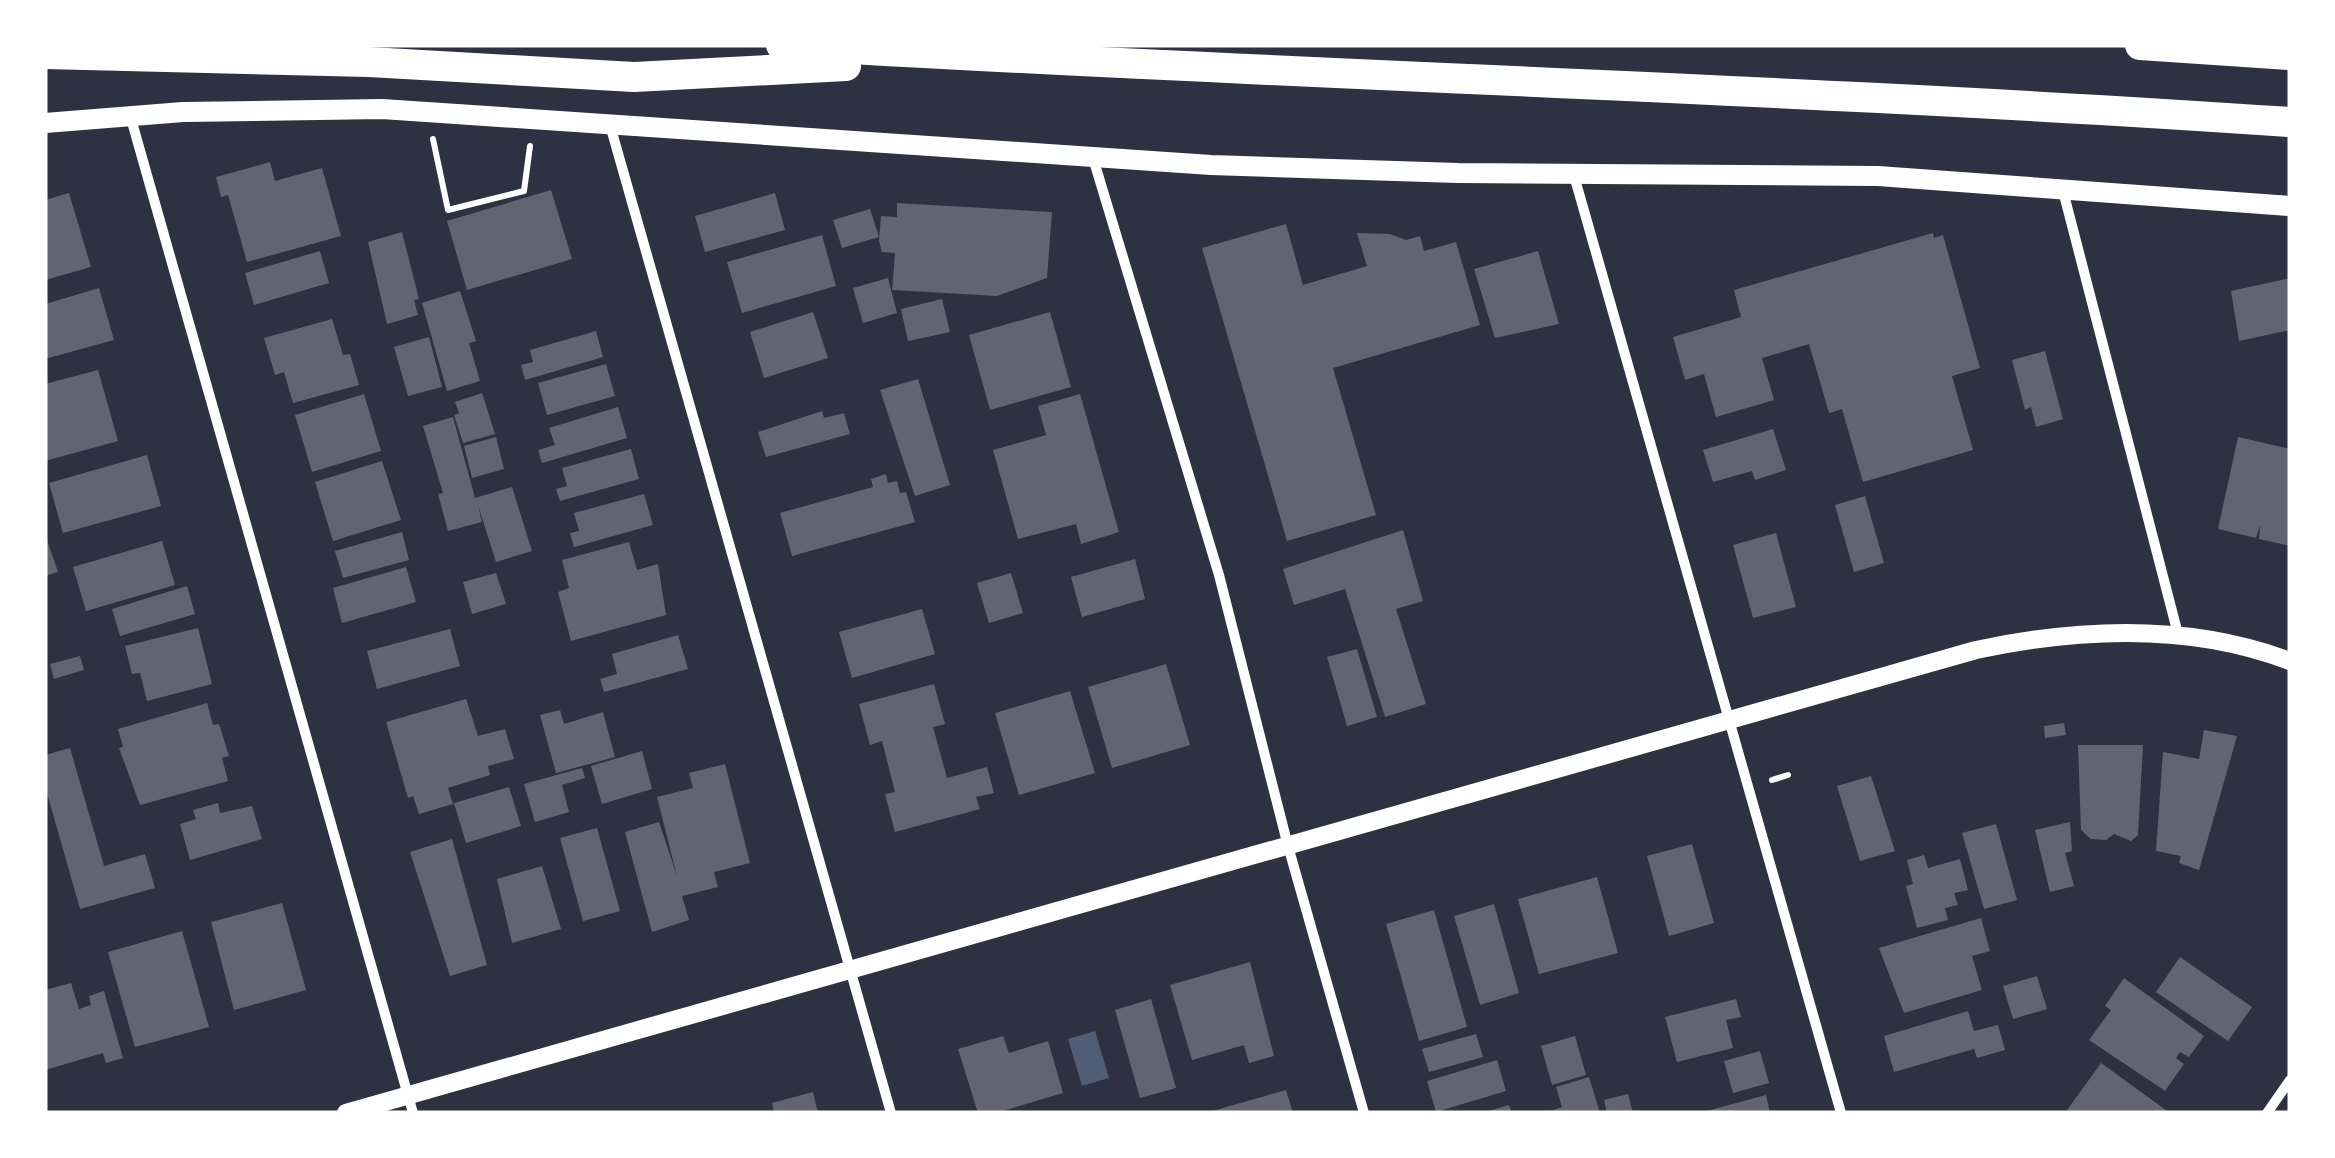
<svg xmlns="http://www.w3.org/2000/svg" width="2335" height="1158" font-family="Overpass,sans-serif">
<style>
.water{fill:#4f5d75}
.building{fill:#626471}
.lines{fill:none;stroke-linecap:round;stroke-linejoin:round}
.path{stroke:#fff;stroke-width:6}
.minor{stroke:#fff;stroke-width:10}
.tertiary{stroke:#fff;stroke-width:18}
.secondary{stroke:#fff;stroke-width:20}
.motorway{stroke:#fff;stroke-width:30}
</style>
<rect width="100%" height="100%" fill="#2d3142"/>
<path class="water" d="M1095,1031L1109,1078L1082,1086L1068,1039Z"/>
<g class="building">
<path d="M270,162L275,181L322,168L341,236L247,262L228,195L221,197L216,177Z"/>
<path d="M551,190L572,259L467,290L447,221Z"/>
<path d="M69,193L91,267L45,280V200Z"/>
<path d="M775,193L785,230L705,252L695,216Z"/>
<path d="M897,203L1052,212L1047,278L997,296L892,290L895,253L882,252L879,241L881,216L897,217Z"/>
<path d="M870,209L879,237L842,248L833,220Z"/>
<path d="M1286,224L1303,285L1367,266L1357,233L1390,234L1406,240L1420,236L1424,251L1456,242L1480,325L1333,368L1376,515L1287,541L1202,248Z"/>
<path d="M402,232L419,299L414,300L418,315L387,324L368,242Z"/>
<path d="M1933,233L1934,238L1943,235L1980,368L1952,376L1973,450L1863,482L1842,409L1829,413L1809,344L1762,358L1774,400L1716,417L1704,374L1685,380L1673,337L1741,317L1734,290Z"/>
<path d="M822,235L836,286L742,313L727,262Z"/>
<path d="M320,251L329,283L254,305L245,273Z"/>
<path d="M1538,251L1559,324L1495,338L1474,269Z"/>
<path d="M888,278L897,313L863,323L853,288Z"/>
<path d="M2290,278V330L2239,341L2231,291Z"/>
<path d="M99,288L114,340L45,359V304Z"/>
<path d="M460,291L476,341L469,343L480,381L447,391L422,303Z"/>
<path d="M942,299L950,332L908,341L901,309Z"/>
<path d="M813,312L828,358L764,378L750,332Z"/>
<path d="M1050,312L1071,387L990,410L969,335Z"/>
<path d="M332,319L343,355L350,354L359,385L293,403L284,372L275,375L264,338Z"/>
<path d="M596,331L603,357L525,380L521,365L533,362L530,350Z"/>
<path d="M429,337L442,387L408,396L394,347Z"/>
<path d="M2045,351L2063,419L2036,427L2031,407L2025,410L2012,360Z"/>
<path d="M606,364L615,396L547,415L538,383Z"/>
<path d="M98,370L118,441L45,461V384Z"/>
<path d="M918,379L950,485L915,496L880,390Z"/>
<path d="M482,393L495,434L463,443L454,415L459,413L455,402Z"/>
<path d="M364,394L381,451L312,472L295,415Z"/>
<path d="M1080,394L1119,532L1081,544L1076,524L1018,539L993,450L1046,435L1038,406Z"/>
<path d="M618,407L627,438L542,463L538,450L555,445L549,428Z"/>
<path d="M822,411L824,418L844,413L850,434L766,457L758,432Z"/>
<path d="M453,417L475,498L512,487L532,551L496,562L478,505L482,522L448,531L438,494L443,493L423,426Z"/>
<path d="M1773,429L1786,470L1755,480L1752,471L1713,482L1703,450Z"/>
<path d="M496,437L504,469L472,478L464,446Z"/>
<path d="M2238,437L2290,449V546L2259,539L2260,525L2256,538L2218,529Z"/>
<path d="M631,449L639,479L560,501L556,489L567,486L562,468Z"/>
<path d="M147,455L161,506L63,533L49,483Z"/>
<path d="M382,461L401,520L333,541L315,482Z"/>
<path d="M886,474L888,483L897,481L900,493L906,492L915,522L792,556L780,513L873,487L871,479Z"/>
<path d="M644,494L653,525L574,547L570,533L579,531L574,513Z"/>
<path d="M1865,496L1884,563L1854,572L1835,505Z"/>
<path d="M1403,530L1423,601L1396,609L1426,704L1385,717L1345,589L1294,605L1283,569Z"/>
<path d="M402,532L409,560L343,578L335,551Z"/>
<path d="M1776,533L1796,607L1753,618L1733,545Z"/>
<path d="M45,534L58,572L45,576Z"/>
<path d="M162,541L175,585L86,611L73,567Z"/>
<path d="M629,542L637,570L658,564L666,615L571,641L558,592L569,588L562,560Z"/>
<path d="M1135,559L1145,599L1082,617L1071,577Z"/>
<path d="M406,567L416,602L342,623L333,588Z"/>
<path d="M496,573L506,604L472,614L463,582Z"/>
<path d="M1011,573L1023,613L989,623L977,583Z"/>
<path d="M187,586L195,614L120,636L112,609Z"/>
<path d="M922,609L935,654L852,678L839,632Z"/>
<path d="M198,628L212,684L147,701L140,673L132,674L125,646Z"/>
<path d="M450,629L460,666L377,689L367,651Z"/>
<path d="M678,635L688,669L604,692L600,679L617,674L612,654Z"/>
<path d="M1357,649L1377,717L1347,726L1327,657Z"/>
<path d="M80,656L84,670L54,679L50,664Z"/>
<path d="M1166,664L1190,745L1112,768L1088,687Z"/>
<path d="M934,684L945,724L933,727L947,778L987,767L994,793L976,797L980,809L895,832L885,794L895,792L882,741L870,745L859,704Z"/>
<path d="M1070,691L1095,773L1019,795L995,713Z"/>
<path d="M466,699L478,736L505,729L514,759L488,766L490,775L448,788L453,804L419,814L413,796L408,798L386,722Z"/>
<path d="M207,703L213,725L219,724L229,756L222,758L228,781L140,805L119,748L123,747L118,729Z"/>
<path d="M560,710L564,724L603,712L615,757L556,773L540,715Z"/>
<path d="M2064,723L2066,735L2045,738L2044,726Z"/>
<path d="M2204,730L2237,736L2199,870L2179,863L2181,856L2156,851L2163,752L2199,759Z"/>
<path d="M2078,745H2143L2138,835L2131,841L2114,834L2106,840L2091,839L2081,830Z"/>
<path d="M70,748L104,866L145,854L155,888L80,909L45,786V755Z"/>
<path d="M642,751L652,789L602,804L591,766Z"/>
<path d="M725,764L750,863L714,872L718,887L682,896L689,920L652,932L625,832L659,822L677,876L657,797L693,788L689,773Z"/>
<path d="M582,768L585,778L562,785L569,812L535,822L524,784Z"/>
<path d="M1871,776L1895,851L1860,861L1837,786Z"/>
<path d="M509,787L521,826L466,843L454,803Z"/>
<path d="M218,803L220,813L252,806L262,839L190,860L180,824L196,819L193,810Z"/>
<path d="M2070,822L2072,851L2065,853L2074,886L2050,892L2035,830Z"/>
<path d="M1996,824L2017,900L1984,909L1962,833Z"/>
<path d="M597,828L620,911L583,921L560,838Z"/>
<path d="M452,839L487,965L450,976L410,852Z"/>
<path d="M1692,844L1714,923L1669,936L1647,856Z"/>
<path d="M1924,855L1928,868L1960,859L1968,890L1954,893L1958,905L1945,908L1948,920L1917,928L1906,886L1913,884L1907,860Z"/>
<path d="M542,866L561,929L512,943L497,879Z"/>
<path d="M1597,877L1618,953L1539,974L1518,899Z"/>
<path d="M282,903L306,990L234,1010L211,922Z"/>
<path d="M1494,904L1519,993L1480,1005L1454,916Z"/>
<path d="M1434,910L1467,1027L1419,1041L1386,924Z"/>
<path d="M1981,918L1990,951L1972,956L1982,990L1904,1013L1879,948Z"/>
<path d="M182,931L209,1027L135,1047L108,952Z"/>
<path d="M2180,957L2252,1007L2228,1041L2156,992Z"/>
<path d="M1250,962L1274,1056L1249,1063L1244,1045L1192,1060L1170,985Z"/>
<path d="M2037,976L2047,1009L2013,1019L2003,986Z"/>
<path d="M2124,978L2204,1036L2189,1057L2180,1052L2176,1058L2184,1064L2165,1091L2089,1040L2111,1010L2105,1006Z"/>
<path d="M71,983L79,1009L91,1005L89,996L104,991L123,1058L106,1063L103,1053L45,1070V990Z"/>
<path d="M1151,999L1176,1088L1140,1098L1115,1010Z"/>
<path d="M1736,999L1741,1017L1726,1020L1733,1048L1677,1062L1665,1017Z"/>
<path d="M1968,1011L1974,1031L1998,1025L2005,1050L1977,1058L1974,1049L1894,1072L1884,1036Z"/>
<path d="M1476,1034L1483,1057L1429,1072L1422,1049Z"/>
<path d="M1003,1036L1009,1053L1048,1041L1063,1093L996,1113H978L958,1049Z"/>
<path d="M1575,1036L1586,1075L1552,1085L1541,1046Z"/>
<path d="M1760,1051L1769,1083L1733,1093L1724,1061Z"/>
<path d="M1497,1060L1506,1091L1436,1112L1427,1081Z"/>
<path d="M2101,1063L2170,1113H2065Z"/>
<path d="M1589,1077L1600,1113H1546L1562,1107L1556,1087Z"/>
<path d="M1286,1090L1293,1113H1209V1112Z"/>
<path d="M813,1092L818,1113H774L772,1103Z"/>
<path d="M1628,1094L1633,1113H1607L1604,1100Z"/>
<path d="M1766,1095L1770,1113H1703V1112Z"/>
<path d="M1509,1105L1512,1113H1485V1112Z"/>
</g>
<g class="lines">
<g class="path">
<path d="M433,139L448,210L524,191L530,146"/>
<path d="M1772,780L1788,775"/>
</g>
<g class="minor">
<path d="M130,115L413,1113"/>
<path d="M610,125L891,1113"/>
<path d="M1093,158L1219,575L1288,846L1364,1113"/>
<path d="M1573,172L1841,1113"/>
<path d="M2062,187L2178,634"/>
<path d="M2267,1113L2290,1080"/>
</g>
<path class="tertiary" d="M346,1113L1976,650C2079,628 2190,623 2290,661"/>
<path class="secondary" d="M45,123L183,112L382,109L1211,165L1458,173L1878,176L2290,206"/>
<g class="motorway">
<path d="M781,45C1283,75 1787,88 2290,122"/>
<path d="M2140,45L2290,55"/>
<path d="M45,54L369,62L634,77L846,66"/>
</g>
</g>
<rect width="2335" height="1158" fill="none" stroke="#ffffff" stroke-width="95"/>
</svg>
